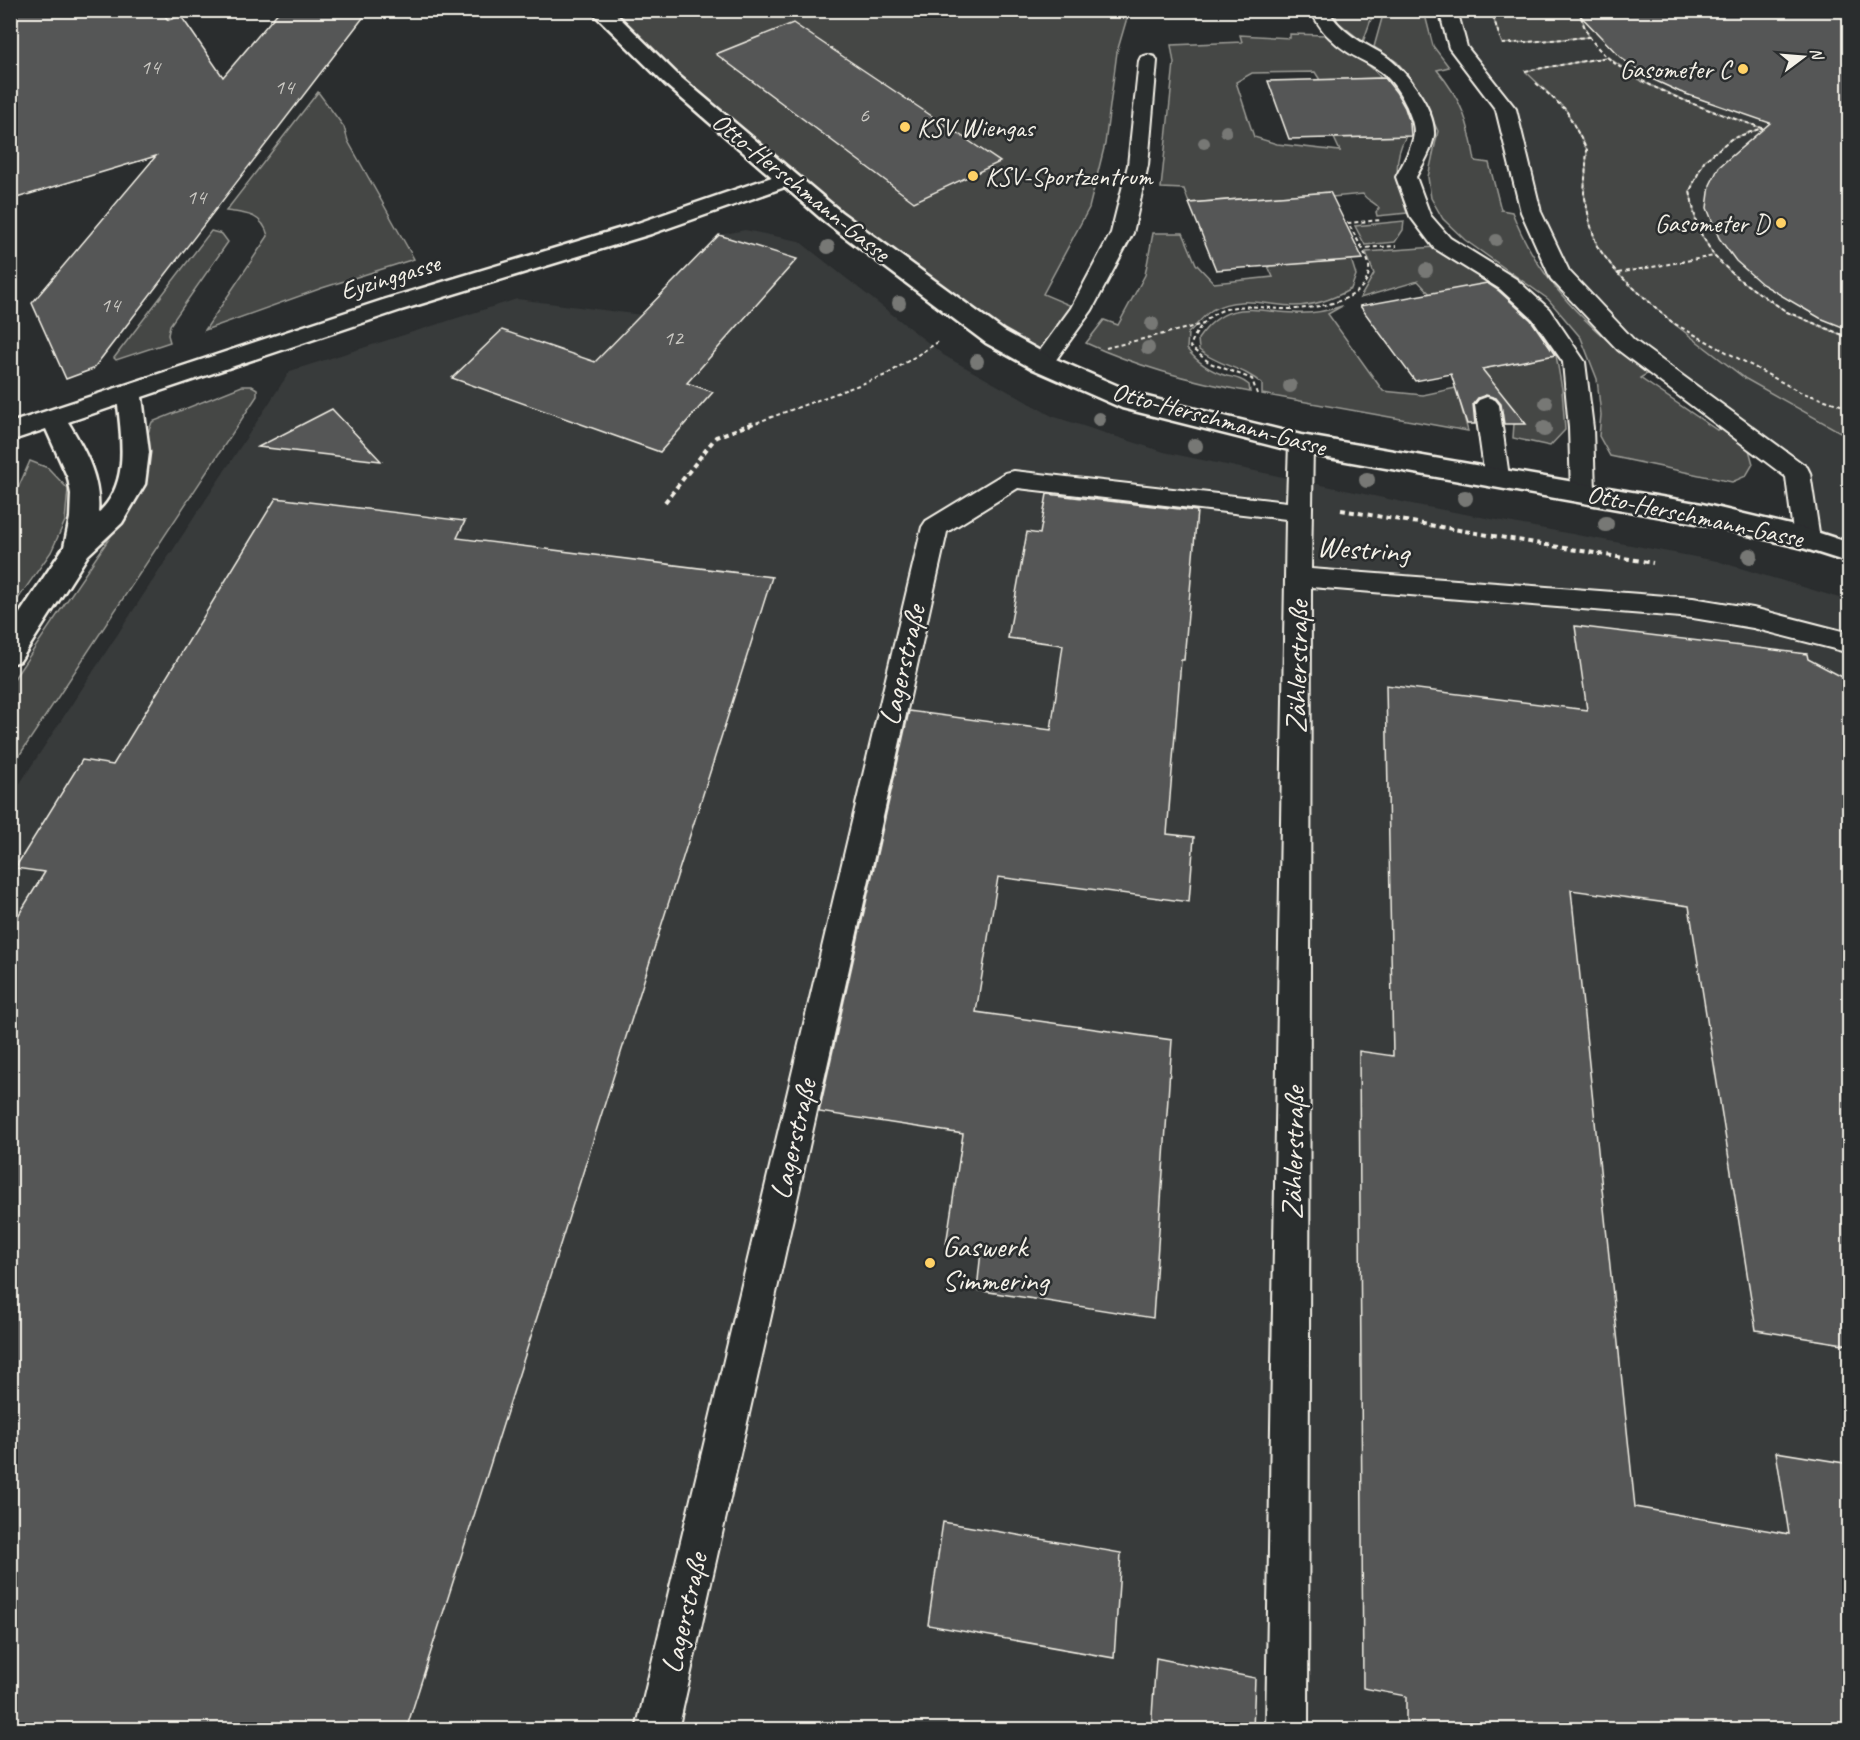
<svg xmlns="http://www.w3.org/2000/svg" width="1860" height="1740" font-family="Caveat,sans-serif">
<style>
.built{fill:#373a3a}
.green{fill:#444645;stroke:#9c9c96;stroke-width:1.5}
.building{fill:#555756;stroke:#f4f1e8;stroke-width:1.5}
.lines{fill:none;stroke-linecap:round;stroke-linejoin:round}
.service-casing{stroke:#f4f1e8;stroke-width:4}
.minor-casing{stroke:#f4f1e8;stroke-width:5}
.path-far1{stroke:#f4f1e8;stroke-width:2;stroke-dasharray:4 3;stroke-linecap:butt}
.path{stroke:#f4f1e8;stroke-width:4;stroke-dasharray:5 4;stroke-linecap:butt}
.service{fill:#2a2d2e;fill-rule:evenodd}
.minor{fill:#2a2d2e;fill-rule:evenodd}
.tree{fill:#777875}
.poi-dot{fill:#ffd166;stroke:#2a2d2e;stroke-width:2}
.labels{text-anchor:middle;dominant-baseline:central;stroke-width:5;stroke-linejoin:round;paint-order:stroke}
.far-number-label{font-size:22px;fill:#cccac4}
.far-poi-label{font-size:26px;fill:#f4f1e8;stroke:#2a2d2e;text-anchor:end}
.far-street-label{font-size:26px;fill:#f4f1e8;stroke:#2a2d2e}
.street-label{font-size:30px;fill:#f4f1e8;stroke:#2a2d2e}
.poi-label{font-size:30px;fill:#f4f1e8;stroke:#2a2d2e;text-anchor:start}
</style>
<rect width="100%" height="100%" fill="#2a2d2e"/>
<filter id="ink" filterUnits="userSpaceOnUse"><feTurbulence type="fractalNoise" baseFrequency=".0167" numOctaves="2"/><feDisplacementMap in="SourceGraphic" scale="12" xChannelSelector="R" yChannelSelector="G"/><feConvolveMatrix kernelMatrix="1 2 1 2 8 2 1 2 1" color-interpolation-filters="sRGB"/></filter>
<g filter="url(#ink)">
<g class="built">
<path d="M1448,11H1849V553L1807,539L1798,473L1626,345L1559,274L1506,109L1458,48Z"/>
<path d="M745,230L799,241L945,356L1052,416L1164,452L1417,505L1717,561L1849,601V1729L11,1730V797L290,371L517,299L642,315L719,235Z"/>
</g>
<g class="green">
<path d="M600,11H1129L1117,52L1105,144L1089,208L1043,294L1081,310L1042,363L951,306Z"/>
<path d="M1334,11H1374L1363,42L1338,22Z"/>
<path d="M1384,11H1424L1433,46L1449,67L1437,70C1462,100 1469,123 1475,161L1489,163L1501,210L1512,212C1540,285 1588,325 1647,374L1640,378L1717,430L1725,425L1748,446L1753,464L1746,476L1732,482L1610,456L1599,436L1601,415L1597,379L1581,338L1548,299L1465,240L1443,219L1431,198L1428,177L1438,131L1413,81L1397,62L1374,47Z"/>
<path d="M1491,11H1579L1589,37L1502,44Z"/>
<path d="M1290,34L1326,35C1344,52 1366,58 1381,78L1320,80L1315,72L1252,73L1236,82L1254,137L1277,144L1340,151L1334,138L1406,136C1391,162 1398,186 1407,213L1377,216L1376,212L1379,208C1375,202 1367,201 1363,194L1332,197L1330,192L1189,203L1184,189L1161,188L1174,63L1171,45L1242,42L1240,35L1290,38Z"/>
<path d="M1608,57L1643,82L1691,103L1762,128L1731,139L1704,161L1690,191L1697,227L1714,256L1737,278L1787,312L1849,338V437L1746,379L1673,323L1617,273L1597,246L1590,223L1584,193L1587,150L1566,110L1525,71Z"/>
<path d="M318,92L344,127L348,141L414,259L322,288L205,330L268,236C263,214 245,213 226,211Z"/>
<path d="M1404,221L1403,230L1395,242L1365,245L1355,226Z"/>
<path d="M211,231L222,234L228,242L170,325L168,335L170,342L116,360L114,358Z"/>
<path d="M1153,233H1183L1196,264L1214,283L1273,277L1268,266L1351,259L1356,275L1351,289C1333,299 1315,306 1294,306C1266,305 1238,295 1212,310C1203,316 1196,326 1188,333L1187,349C1197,362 1210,371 1227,376C1236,378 1242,379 1249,385L1250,392C1194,382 1138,367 1086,343L1104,320L1118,325L1145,275Z"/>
<path d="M1436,247L1490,283L1430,294L1418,281L1360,298L1374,274L1366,252Z"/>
<path d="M1342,306L1328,314L1383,391L1423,395L1484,382L1476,370L1556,355L1562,389L1565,430L1550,446L1513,438L1514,424L1525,423L1500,392L1459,399L1468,431L1262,394V384C1244,367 1218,366 1199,350L1198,339C1226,298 1253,311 1295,313C1311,314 1327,311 1342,306Z"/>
<path d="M242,386H252L257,389V396L11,768V683L142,490L148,460V433L152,422Z"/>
<path d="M30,461L48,468L68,489L65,521L51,552L11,609V498L18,488Z"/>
</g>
<g class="building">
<path d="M10,10H161L168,20L181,16L223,77L280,10H369L93,369L66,379L32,303L156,156L10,200Z"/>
<path d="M1575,10H1850V330L1820,318L1762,284L1736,261L1719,238L1707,208L1710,185L1719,167L1770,123L1680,92L1652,79L1621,58Z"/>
<path d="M793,23L972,143L1000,162L914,202L716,54Z"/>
<path d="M1385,78L1396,92L1405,108L1410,123L1411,136L1289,139L1268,81Z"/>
<path d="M1330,192L1363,259L1216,270L1189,203Z"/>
<path d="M719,235L797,259L687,383L713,392L660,452L452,378L502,330L595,362Z"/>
<path d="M1487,283L1499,291L1531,320L1555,355L1482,369L1526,424H1504L1501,404L1496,398L1486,395L1478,398L1473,404L1475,424H1467L1451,374L1415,381L1360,306Z"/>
<path d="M332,409L381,461L258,447Z"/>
<path d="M1047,494L1197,511L1184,660H1181L1167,834L1194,837L1189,902L998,877L976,1012L1172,1040L1153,1318L977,1290L981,1251L946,1245L963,1134L819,1112L909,711L1051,730L1063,645L1008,638L1027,532L1040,534Z"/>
<path d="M276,498L465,521L457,538L772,577L406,1730H10V929L45,872L15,868L82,760L113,765Z"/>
<path d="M1575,626L1807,654L1808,659L1850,681V1345L1756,1330L1689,906L1571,890L1635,1507L1789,1534L1776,1452L1850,1464V1730H1406V1696L1363,1688L1359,1051L1393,1056L1386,685L1587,710Z"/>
<path d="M943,1522L1121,1553L1114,1658L928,1625Z"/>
<path d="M1156,1658L1255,1678L1253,1730H1151Z"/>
</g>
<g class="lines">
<defs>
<g id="service">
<path d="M1310,10H1328C1342,34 1362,42 1384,55C1405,68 1436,110 1434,135C1432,150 1423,164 1416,177L1430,215L1450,238L1516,279L1549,309L1585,362L1593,428L1595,492L1592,498L1583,501L1574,498L1571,492L1569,428L1563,362L1533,319L1500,289L1434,248L1410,216L1396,177C1402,165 1410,152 1413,139C1416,127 1411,118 1407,107C1384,57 1361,69 1329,37C1321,30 1316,20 1310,10Z"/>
<path d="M1439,10H1457L1467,47L1516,109L1541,212L1569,271L1634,340L1807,467L1810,473L1820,539L1816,545L1807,548L1798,545L1794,539L1786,477L1618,350L1551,279L1521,212L1496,110L1449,48Z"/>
<path d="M1148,55L1155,57L1157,61L1148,165L1133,233L1092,310L1050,368L1042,370L1034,368L1031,363L1071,308L1111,233L1128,165L1139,61L1141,57Z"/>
<path d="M1487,397L1495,400L1499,405L1509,477L1506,483L1497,485L1488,483L1485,477L1475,405L1479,400Z"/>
<path d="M1301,436L1310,438L1313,444L1311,569L1693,598L1753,608L1850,633V653L1753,628L1693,618L1311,587L1308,1730H1266L1286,519L1018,488L947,532L678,1730H636L922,527L926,521L1005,473L1014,471L1287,502L1289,444L1292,438Z"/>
</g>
<path id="minor" d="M590,10H612L679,76L841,212L1004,331L1051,357L1139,395L1301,435L1702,504L1807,529L1850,543V563L1803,548L1702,524L1301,453L1122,408L1033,369L986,343L825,222L785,187L651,234L401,310L142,397L149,452L145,484L122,523L88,555L20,661L10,664V628L64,547L70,518L71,494L68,478L46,429L10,441V423L383,300L635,224L772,177L665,84ZM118,405C122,442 129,485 98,513C101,479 85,450 68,422Z"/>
</defs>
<use href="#service" class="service-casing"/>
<use href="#minor" class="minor-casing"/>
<g class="path-far1">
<path d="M1491,10L1500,38"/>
<path d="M1579,10C1581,17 1583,25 1587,32C1611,81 1712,111 1762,128L1731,139L1704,161L1690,191L1697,227L1714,256L1737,278L1787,312L1850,338"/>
<path d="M1502,44L1589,37"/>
<path d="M1525,71L1608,57"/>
<path d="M1536,83L1566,110L1587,150L1584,193L1590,223L1597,246L1617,273L1673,323L1800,392L1850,408"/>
<path d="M1362,248L1348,223L1381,220"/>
<path d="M1618,273L1714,256"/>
<path d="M1106,348L1204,324"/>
<path d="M1257,394L1252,379L1210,363L1190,347C1196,330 1206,316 1223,310C1246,302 1269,310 1292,309C1318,308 1372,301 1369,265C1368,259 1364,253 1362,248L1397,246"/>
<path d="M750,425L886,375L938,342"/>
</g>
<g class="path">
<path d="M665,502L716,437L754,423"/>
<path d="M1341,510L1653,563"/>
</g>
<use href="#service" class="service"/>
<use href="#minor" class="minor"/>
</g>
<g class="tree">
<circle cx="1226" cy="131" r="6"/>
<circle cx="1204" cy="143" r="6"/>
<circle cx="1496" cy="240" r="6"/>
<circle cx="828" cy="247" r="7"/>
<circle cx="1426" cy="270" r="7"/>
<circle cx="899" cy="303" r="7"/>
<circle cx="1152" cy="324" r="7"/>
<circle cx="1148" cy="348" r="7"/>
<circle cx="977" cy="361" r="7"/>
<circle cx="1290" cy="386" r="7"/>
<circle cx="1546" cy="403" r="7"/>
<circle cx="1099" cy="419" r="7"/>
<circle cx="1544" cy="429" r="8"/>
<circle cx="1195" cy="446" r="8"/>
<circle cx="1367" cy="480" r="8"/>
<circle cx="1465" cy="498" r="8"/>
<circle cx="1606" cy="524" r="8"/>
<circle cx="1750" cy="556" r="8"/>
</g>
</g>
<g class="poi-dot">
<circle cx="1743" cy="69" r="6"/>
<circle cx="905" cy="127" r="6"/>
<circle cx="973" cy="176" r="6"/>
<circle cx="1781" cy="223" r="6"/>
<circle cx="930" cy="1263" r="6"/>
</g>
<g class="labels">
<g class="far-number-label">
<text x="150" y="67">14</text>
<text x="284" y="87">14</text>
<text x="864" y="115">6</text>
<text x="196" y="197">14</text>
<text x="110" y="305">14</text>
<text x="673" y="338">12</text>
</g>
<g class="far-poi-label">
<text x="1731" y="69">Gasometer C</text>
<text x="917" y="127" text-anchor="start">KSV Wiengas</text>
<text x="985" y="176" text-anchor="start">KSV-Sportzentrum</text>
<text x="1769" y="223">Gasometer D</text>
</g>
<g class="far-street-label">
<text transform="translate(801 187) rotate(39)">Otto-Herschmann-Gasse</text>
<text transform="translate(390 277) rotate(-17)">Eyzinggasse</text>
<text transform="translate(1219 419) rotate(15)">Otto-Herschmann-Gasse</text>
<text transform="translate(1695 516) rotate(12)">Otto-Herschmann-Gasse</text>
</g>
<g class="street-label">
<text transform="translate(1363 549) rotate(4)">Westring</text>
<text transform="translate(902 665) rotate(-77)">Lagerstraße</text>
<text transform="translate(1297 667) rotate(-89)">Zählerstraße</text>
<text transform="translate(793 1139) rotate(-77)">Lagerstraße</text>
<text transform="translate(1293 1153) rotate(-89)">Zählerstraße</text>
<text transform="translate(684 1613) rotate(-77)">Lagerstraße</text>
</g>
<g class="poi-label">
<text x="942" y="1246">Gaswerk<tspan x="942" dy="34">Simmering</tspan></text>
</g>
</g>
<rect width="1860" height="1740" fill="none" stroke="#2a2d2e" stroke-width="36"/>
<rect x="18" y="18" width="1824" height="1704" fill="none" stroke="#f4f1e8" stroke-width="2" filter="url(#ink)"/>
<g transform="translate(1803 57) rotate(74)" stroke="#2a2d2e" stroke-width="4.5" paint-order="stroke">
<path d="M0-4.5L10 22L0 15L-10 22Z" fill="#f4f1e8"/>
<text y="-9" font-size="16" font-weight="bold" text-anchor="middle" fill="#f4f1e8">N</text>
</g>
</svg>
